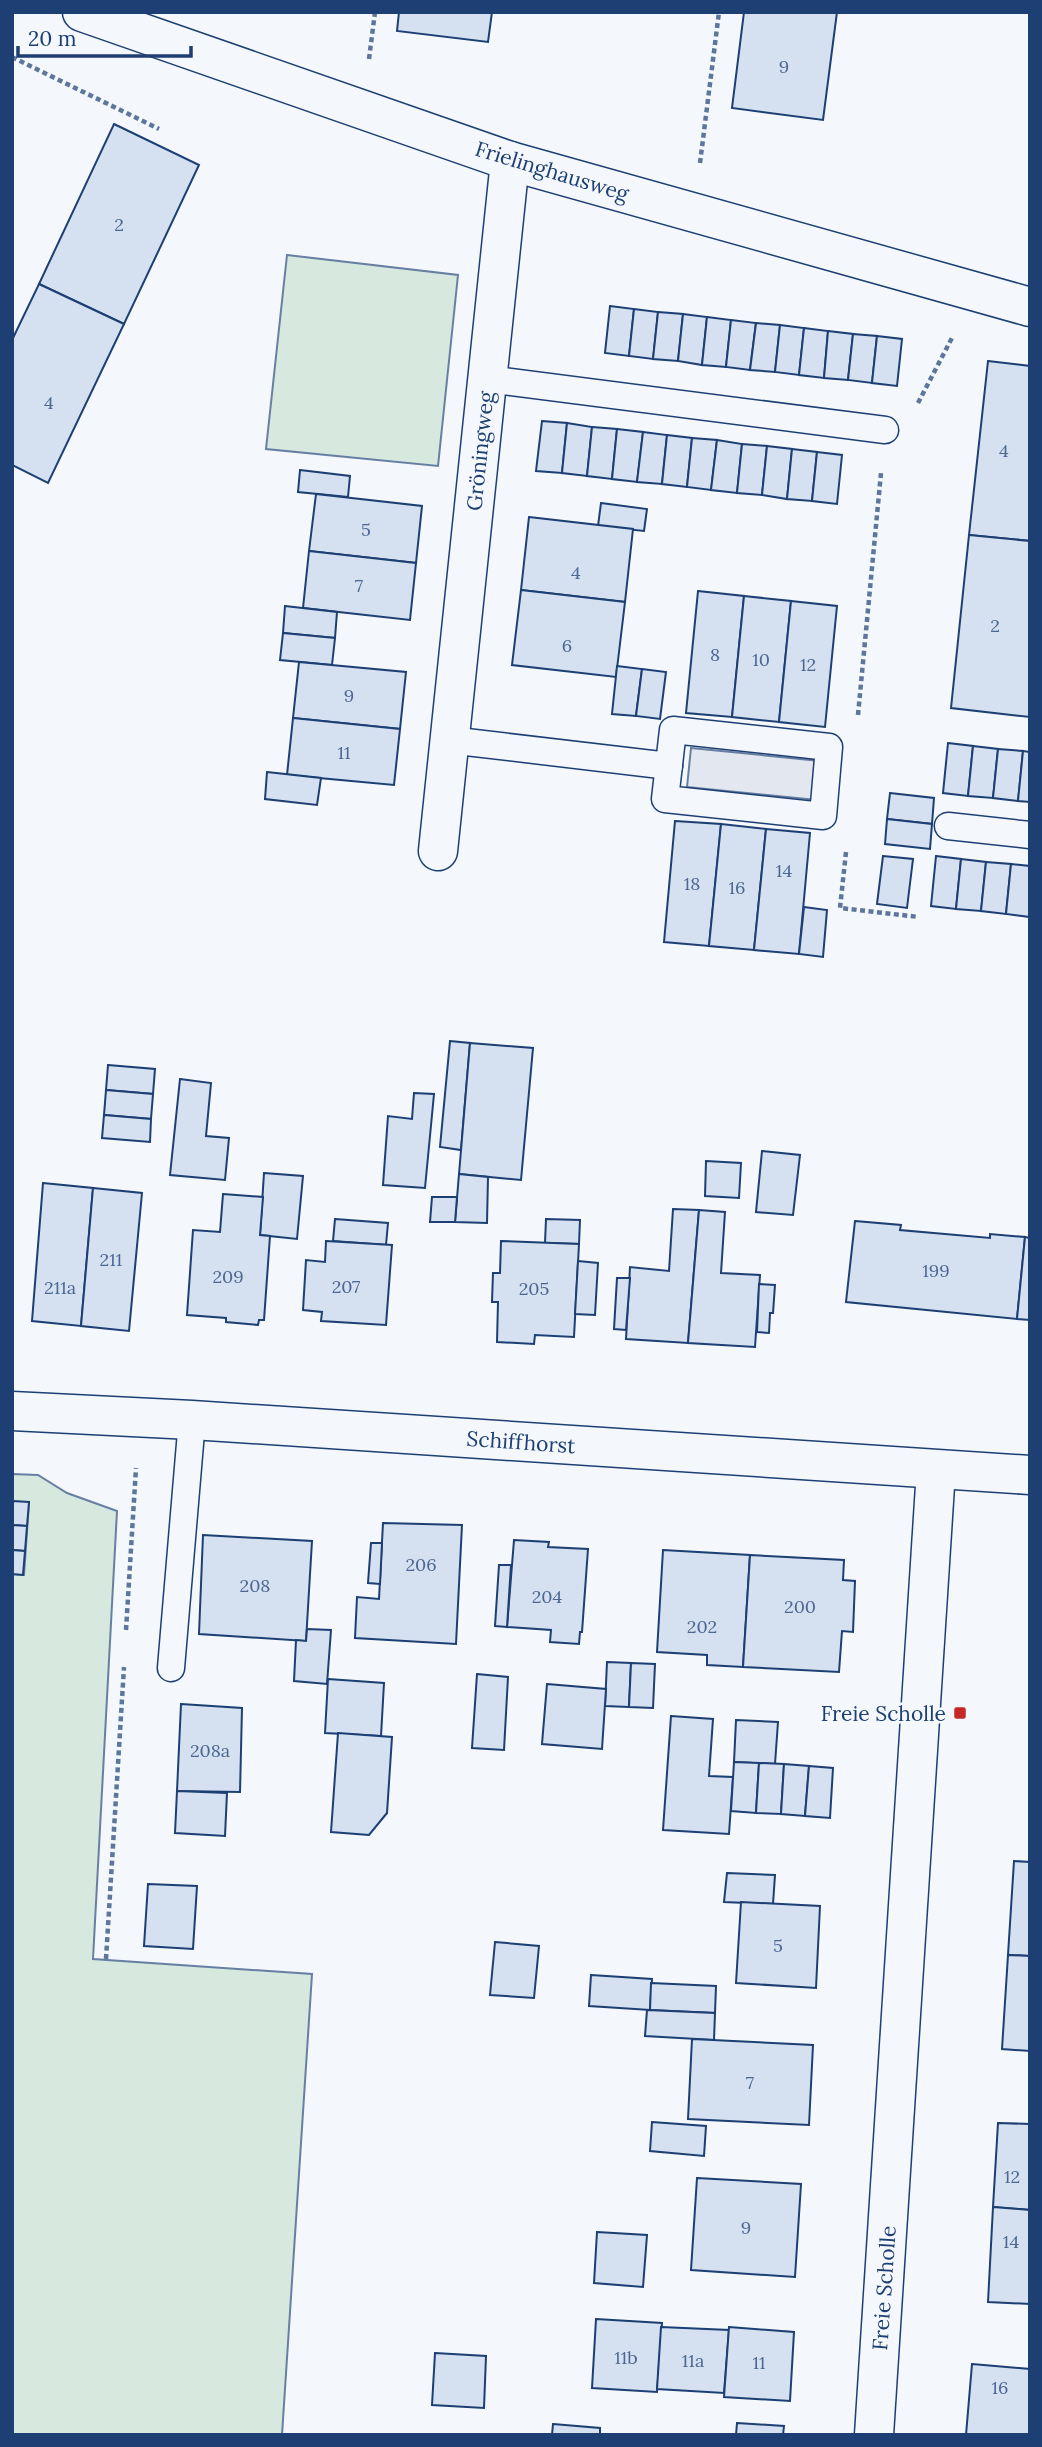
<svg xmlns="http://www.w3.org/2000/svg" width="1042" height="2447" font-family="Lora,serif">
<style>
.green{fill:#d7e8df;stroke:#687fa3;stroke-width:2}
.parking{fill:#e3e8f0;stroke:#687fa3;stroke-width:2}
.building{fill:#d5e0f0;stroke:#1d3f73;stroke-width:2}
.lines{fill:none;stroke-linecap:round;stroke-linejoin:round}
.service-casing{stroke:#1d3f73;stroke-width:29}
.minor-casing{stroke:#1d3f73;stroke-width:41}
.path{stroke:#5e769c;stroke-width:4.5;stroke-dasharray:5 3.5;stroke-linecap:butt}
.service{stroke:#f4f7fb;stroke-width:26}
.minor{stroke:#f4f7fb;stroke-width:38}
.poi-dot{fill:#c62828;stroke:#f4f7fb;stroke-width:2.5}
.labels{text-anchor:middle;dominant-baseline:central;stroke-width:5;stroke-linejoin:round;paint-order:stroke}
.number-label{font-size:18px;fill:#4b6792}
.street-label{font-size:21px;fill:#1d3f73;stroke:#f4f7fb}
.poi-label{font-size:21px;fill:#1d3f73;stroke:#f4f7fb;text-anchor:end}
</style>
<rect width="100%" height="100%" fill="#f4f7fb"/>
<g class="green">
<path d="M287,255L458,275L438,466L266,449Z"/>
<path d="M12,1474L38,1475L67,1493L117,1511L93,1959L312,1974L282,2435H12V1574L24,1575L29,1503L12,1501Z"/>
</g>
<path class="parking" d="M691,748L820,761L817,800L687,787Z"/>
<g class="building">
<path d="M399,12H492L488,42L397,31Z"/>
<path d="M744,12H837L823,120L732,108Z"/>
<path d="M114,124L199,165L124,324L39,284Z"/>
<path d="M39,284L124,324L48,483L12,465V340Z"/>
<path d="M610,306L634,309L629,356L605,353Z"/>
<path d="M634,309L658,312L653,359L629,356Z"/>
<path d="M658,312L683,314L678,361L653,359Z"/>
<path d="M683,314L707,317L702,365L678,361Z"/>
<path d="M707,317L731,320L726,367L702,365Z"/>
<path d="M731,320L756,323L750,370L726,367Z"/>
<path d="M756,323L780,325L775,372L750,370Z"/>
<path d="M780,325L804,328L799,375L775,372Z"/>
<path d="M804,328L828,331L824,378L799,375Z"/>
<path d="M828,331L853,334L848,380L824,378Z"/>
<path d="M853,334L877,336L872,383L848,380Z"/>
<path d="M877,336L902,339L897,386L872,383Z"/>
<path d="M988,361L1030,366V541L969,535Z"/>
<path d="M542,421L567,423L562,473L536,471Z"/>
<path d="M567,423L592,427L587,476L562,473Z"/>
<path d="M592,427L617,429L612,479L587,476Z"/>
<path d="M617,429L643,432L637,482L612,479Z"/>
<path d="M643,432L667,435L662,484L637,482Z"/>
<path d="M667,435L692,438L687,487L662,484Z"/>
<path d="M692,438L717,440L711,490L687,487Z"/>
<path d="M717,440L742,444L737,493L711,490Z"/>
<path d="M742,444L767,446L762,495L737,493Z"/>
<path d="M767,446L792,449L787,499L762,495Z"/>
<path d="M792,449L817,452L812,501L787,499Z"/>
<path d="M817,452L842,455L837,504L812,501Z"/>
<path d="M300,470L350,476L348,497L298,492Z"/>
<path d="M316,494L422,506L416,563L309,551Z"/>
<path d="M601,503L647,509L644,531L598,526Z"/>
<path d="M529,517L633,529L625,602L521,590Z"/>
<path d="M969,535L1030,541V717L951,708Z"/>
<path d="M309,551L416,563L410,620L303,608Z"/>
<path d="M521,590L625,602L616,677L512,665Z"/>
<path d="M698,591L744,596L732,717L686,713Z"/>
<path d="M744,596L791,601L779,722L732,717Z"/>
<path d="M791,601L837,606L825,727L779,722Z"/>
<path d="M285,606L337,612L335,638L283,633Z"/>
<path d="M283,633L335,638L332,665L280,660Z"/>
<path d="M299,662L406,672L400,729L293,718Z"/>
<path d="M617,666L642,669L636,716L612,714Z"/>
<path d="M642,669L666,672L660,719L636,716Z"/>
<path d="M293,718L400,729L394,785L287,775Z"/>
<path d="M948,743L973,746L968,796L943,793Z"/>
<path d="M973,746L998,749L993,798L968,796Z"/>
<path d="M998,749L1023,751L1018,801L993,798Z"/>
<path d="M1023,751L1030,752V802L1018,801Z"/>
<path d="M267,772L321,778L317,805L265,799Z"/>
<path d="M890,793L934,798L932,824L887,819Z"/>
<path d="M887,819L932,824L930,849L885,844Z"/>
<path d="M675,821L721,824L709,946L664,942Z"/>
<path d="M721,824L766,829L754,950L709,946Z"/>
<path d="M766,829L810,833L799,954L754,950Z"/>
<path d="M883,856L913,859L907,908L877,904Z"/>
<path d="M936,856L961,859L956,909L931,906Z"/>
<path d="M961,859L986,862L981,911L956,909Z"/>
<path d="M986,862L1011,864L1006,914L981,911Z"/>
<path d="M1011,864L1030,866V917L1006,914Z"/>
<path d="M804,907L827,910L823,957L799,954Z"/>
<path d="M450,1041L470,1043L461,1150L440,1147Z"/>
<path d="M470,1043L533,1048L521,1180L459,1174Z"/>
<path d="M108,1065L155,1069L153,1094L106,1090Z"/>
<path d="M180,1079L211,1083L206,1136L229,1138L225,1180L170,1175Z"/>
<path d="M106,1090L153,1094L151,1119L104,1115Z"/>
<path d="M414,1093L434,1094L425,1188L383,1185L388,1116L412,1119Z"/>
<path d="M104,1115L151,1119L150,1142L102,1138Z"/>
<path d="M762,1151L800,1155L793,1215L756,1212Z"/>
<path d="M706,1161L741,1163L739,1198L705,1196Z"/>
<path d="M264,1173L303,1176L297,1239L260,1235Z"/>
<path d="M459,1174L488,1177L487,1223L455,1222Z"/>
<path d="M43,1183L93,1188L81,1326L32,1321Z"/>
<path d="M93,1188L142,1193L129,1331L81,1326Z"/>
<path d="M223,1194L263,1197L260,1235L270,1236L264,1320H259L258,1325L226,1322V1318L187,1315L193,1230L220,1232Z"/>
<path d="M432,1197H457L455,1222H430Z"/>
<path d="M673,1209L699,1210L688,1343L626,1339L630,1267L669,1271Z"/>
<path d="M699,1210L725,1212L721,1273L760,1275L755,1347L688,1343Z"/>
<path d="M335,1219L388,1223L386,1245L333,1241Z"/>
<path d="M546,1219L580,1220L579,1244L545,1243Z"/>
<path d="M855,1221L901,1225L900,1230L990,1238V1234L1025,1237L1017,1319L846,1302Z"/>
<path d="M1025,1237L1030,1238V1320L1017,1319Z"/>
<path d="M326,1241L392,1245L386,1325L321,1321L322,1312L303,1310L306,1260L325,1262Z"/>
<path d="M501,1241L579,1244L574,1337L535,1335L534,1344L497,1342L498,1302H492L493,1273H500Z"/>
<path d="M578,1261L598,1263L595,1315L575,1314Z"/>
<path d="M617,1278H630L626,1330L614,1329Z"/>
<path d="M759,1284L775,1285L773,1313H770L769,1333L757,1332Z"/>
<path d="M12,1501L29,1502L27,1526L12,1525Z"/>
<path d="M383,1523L462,1525L456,1644L355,1638L357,1597L379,1599Z"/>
<path d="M12,1525L27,1526L25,1551L12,1550Z"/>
<path d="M203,1535L312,1541L306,1641L199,1634Z"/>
<path d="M514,1540L549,1542L548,1547L588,1549L582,1632H580L579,1644L550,1642L551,1630L507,1627Z"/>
<path d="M371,1543H382L380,1584L368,1583Z"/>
<path d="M12,1550L25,1551L23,1575L12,1574Z"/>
<path d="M663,1550L750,1555L743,1667L707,1665V1655L657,1652Z"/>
<path d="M750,1555L844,1560L843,1580L855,1581L853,1632L842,1631L839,1672L743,1667Z"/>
<path d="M499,1565H511L507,1627L495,1626Z"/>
<path d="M307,1629L331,1630L327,1684L294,1681L296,1640L306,1641Z"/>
<path d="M607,1662L631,1663L629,1707L605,1706Z"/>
<path d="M631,1663L655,1664L653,1708L629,1707Z"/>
<path d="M477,1674L508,1677L504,1750L472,1748Z"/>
<path d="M328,1679L384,1683L381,1736L325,1733Z"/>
<path d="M547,1684L606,1689L602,1749L542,1744Z"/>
<path d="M181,1704L242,1708L240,1792L177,1791Z"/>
<path d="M671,1716L713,1719L709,1776L733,1777L729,1834L663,1830Z"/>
<path d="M736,1720L778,1722L775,1764L734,1762Z"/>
<path d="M338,1733L392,1737L387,1813L369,1835L331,1832Z"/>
<path d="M734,1762L759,1763L756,1813L731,1811Z"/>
<path d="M759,1763L784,1764L781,1814L756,1813Z"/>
<path d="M784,1764L809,1766L805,1816L781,1814Z"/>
<path d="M809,1766L833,1768L830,1818L805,1816Z"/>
<path d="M177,1791L227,1793L225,1836L175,1833Z"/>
<path d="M1014,1861L1030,1862V1956L1008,1955Z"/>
<path d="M727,1873L775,1875L773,1904L724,1902Z"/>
<path d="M148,1884L197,1886L193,1949L144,1946Z"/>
<path d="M741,1902L820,1906L816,1988L736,1983Z"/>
<path d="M495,1942L539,1946L534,1998L490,1995Z"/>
<path d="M1008,1955L1030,1956V2051L1002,2049Z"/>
<path d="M591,1975L652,1979L650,2010L589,2006Z"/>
<path d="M651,1983L716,1986L715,2013L650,2010Z"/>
<path d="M647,2010L715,2013L714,2040L645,2036Z"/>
<path d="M692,2039L813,2045L809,2125L688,2119Z"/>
<path d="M652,2122L706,2126L704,2156L650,2151Z"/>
<path d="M998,2123L1030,2124V2210L993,2207Z"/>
<path d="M697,2178L801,2184L795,2277L691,2270Z"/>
<path d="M993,2207L1030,2210V2304L988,2302Z"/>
<path d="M597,2232L647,2235L643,2287L594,2283Z"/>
<path d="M596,2319L662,2323L657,2392L592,2388Z"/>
<path d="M661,2327L729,2330L724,2393L657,2389Z"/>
<path d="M729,2327L794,2332L790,2401L724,2397Z"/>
<path d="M435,2353L486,2356L484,2408L432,2405Z"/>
<path d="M972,2364L1030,2369V2435H966Z"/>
<path d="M737,2423L784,2426L783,2435H736Z"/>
<path d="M553,2424L600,2428V2435H552Z"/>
</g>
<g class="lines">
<defs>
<g id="service">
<path d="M487,379L885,430"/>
<path d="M673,730L829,747L823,816L665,799Z"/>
<path d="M449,740L669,766"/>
<path d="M948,826L1030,835"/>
<path d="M171,1668L192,1420"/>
</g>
<g id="minor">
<path d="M82,12L510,161L1030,307"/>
<path d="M438,851L510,161"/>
<path d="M12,1411L192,1420L1030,1475"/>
<path d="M874,2435L936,1470"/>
</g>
</defs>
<use href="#service" class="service-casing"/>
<use href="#minor" class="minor-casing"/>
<g class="path">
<path d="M12,57L159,129"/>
<path d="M369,59L375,12"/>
<path d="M700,163L719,12"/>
<path d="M918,403L953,336"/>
<path d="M858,715L881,473"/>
<path d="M846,852L840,908L919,917"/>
<path d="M126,1630L136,1468"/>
<path d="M106,1959L124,1667"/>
</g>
<use href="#service" class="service"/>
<use href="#minor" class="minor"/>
</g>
<rect class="poi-dot" x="953" y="1706" width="14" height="14" rx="3.5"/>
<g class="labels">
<g class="number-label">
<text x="784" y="66">9</text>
<text x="119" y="224">2</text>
<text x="49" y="402">4</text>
<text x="1004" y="450">4</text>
<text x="366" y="529">5</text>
<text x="576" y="572">4</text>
<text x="359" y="585">7</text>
<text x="995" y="625">2</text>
<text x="567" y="645">6</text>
<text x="715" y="654">8</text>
<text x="761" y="659">10</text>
<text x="808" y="664">12</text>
<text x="349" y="695">9</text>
<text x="344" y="752">11</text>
<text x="784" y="870">14</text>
<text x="692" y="883">18</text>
<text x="737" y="887">16</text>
<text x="111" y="1259">211</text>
<text x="936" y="1270">199</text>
<text x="228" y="1276">209</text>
<text x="346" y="1286">207</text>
<text x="60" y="1287">211a</text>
<text x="534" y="1288">205</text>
<text x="421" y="1564">206</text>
<text x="255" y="1585">208</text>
<text x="547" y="1596">204</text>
<text x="800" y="1606">200</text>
<text x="702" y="1626">202</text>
<text x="210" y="1750">208a</text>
<text x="778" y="1945">5</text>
<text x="750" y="2082">7</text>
<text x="1012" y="2176">12</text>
<text x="746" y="2227">9</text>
<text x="1011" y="2241">14</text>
<text x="626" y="2357">11b</text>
<text x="693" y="2360">11a</text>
<text x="759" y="2362">11</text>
<text x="1000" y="2387">16</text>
</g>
<g class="street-label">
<text transform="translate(552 171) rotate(17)">Frielinghausweg</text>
<text transform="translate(480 451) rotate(-84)">Gröningweg</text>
<text transform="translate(521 1442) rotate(4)">Schiffhorst</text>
<text transform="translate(884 2288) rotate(-86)">Freie Scholle</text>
</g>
<g class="poi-label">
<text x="946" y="1713">Freie Scholle</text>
</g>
</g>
<rect width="1042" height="2447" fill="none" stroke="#1d3f73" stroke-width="28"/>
<path d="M18 46v10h173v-10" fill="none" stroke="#1d3f73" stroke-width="3.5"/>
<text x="28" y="46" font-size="21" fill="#1d3f73" stroke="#f4f7fb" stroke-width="5" paint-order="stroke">20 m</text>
</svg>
